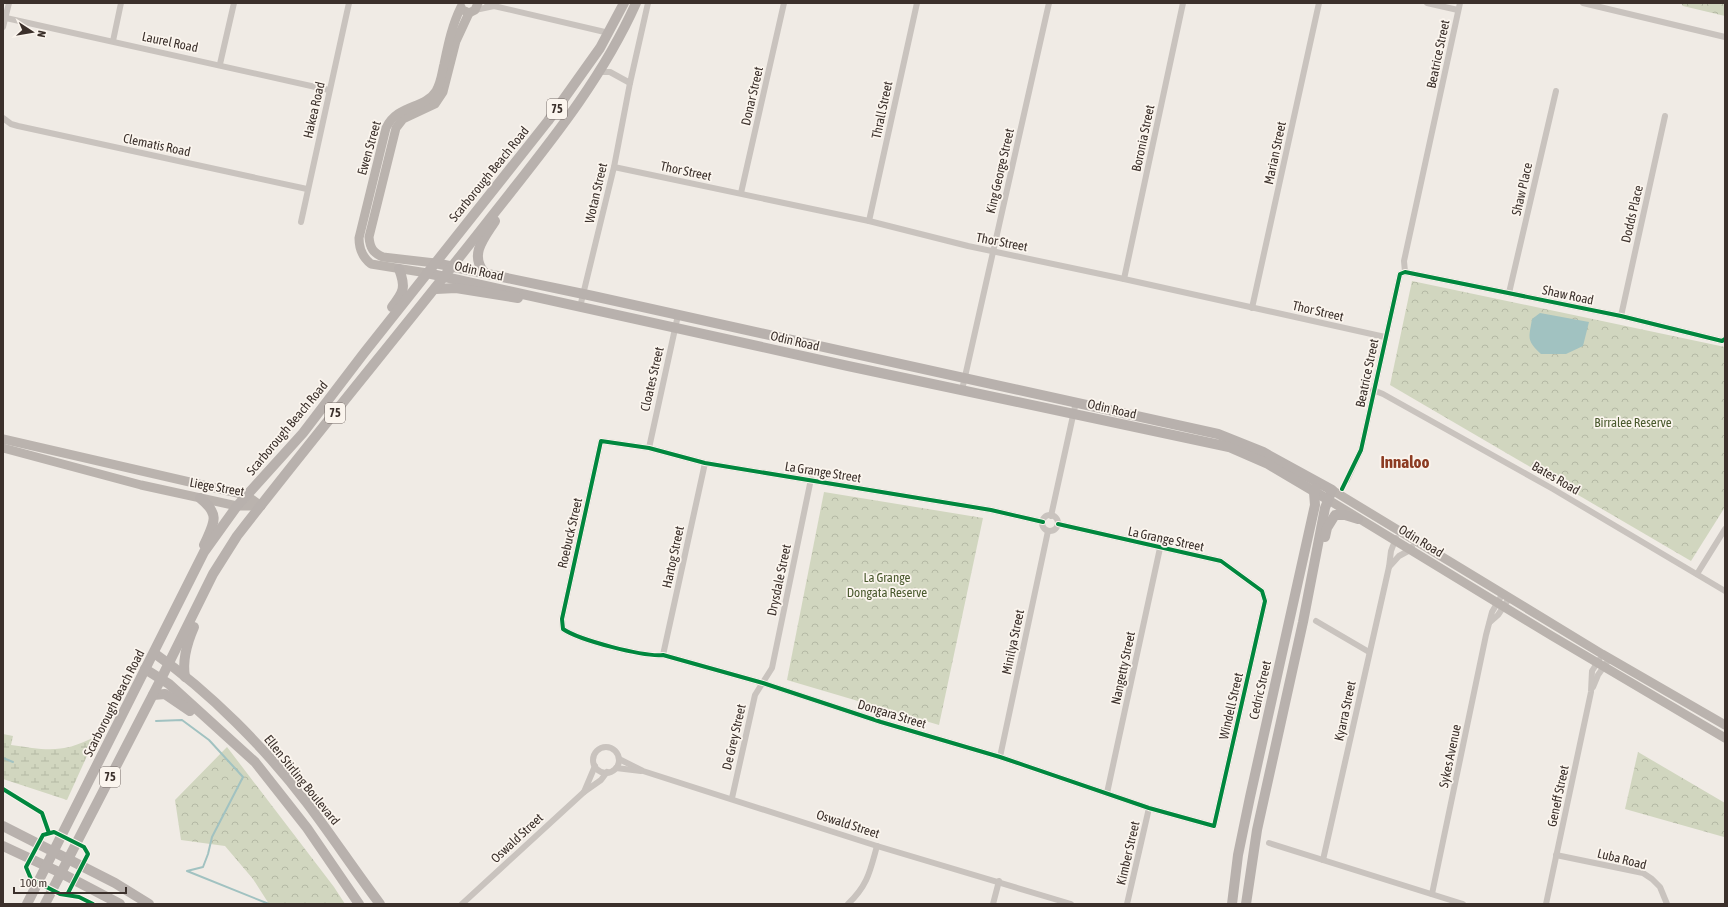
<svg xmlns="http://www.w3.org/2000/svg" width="1728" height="907" font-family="'Asap Condensed',sans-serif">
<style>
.forest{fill:url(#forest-crowns)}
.wetland{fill:url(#wetland-marsh)}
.water{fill:#a1c2c1}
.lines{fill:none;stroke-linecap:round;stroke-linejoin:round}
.stream{stroke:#a1c2c1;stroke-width:2}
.minor{stroke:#c9c3be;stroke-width:6}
.secondary{stroke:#bab3ae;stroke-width:9}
.primary{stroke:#b8b1ad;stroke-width:10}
.cycleway-casing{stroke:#fbf5ee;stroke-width:6}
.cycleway{stroke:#00873e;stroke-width:4}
.labels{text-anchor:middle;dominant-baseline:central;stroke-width:3.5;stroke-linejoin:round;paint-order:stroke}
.shield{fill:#fbf5ee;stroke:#756b66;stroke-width:1}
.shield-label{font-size:12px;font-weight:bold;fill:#3b302b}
.street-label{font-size:13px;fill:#3b302b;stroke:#fbf5ee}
.park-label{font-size:13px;fill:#4a5a2e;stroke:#fbf5ee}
.district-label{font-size:17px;font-weight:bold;fill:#8c3b22;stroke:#fbf5ee}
</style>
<defs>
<pattern id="forest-crowns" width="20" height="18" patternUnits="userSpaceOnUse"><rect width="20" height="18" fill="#d1d6bf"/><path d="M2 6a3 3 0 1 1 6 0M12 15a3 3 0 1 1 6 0" fill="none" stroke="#b4b8a4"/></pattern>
<pattern id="wetland-marsh" width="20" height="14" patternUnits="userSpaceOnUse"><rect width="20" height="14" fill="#d1d6bf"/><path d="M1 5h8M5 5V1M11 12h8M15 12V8" fill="none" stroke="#b4b8a4"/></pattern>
</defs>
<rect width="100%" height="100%" fill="#f0ebe5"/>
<g class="forest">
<path d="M1681,3H1725V16L1683,6Z"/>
<path d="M1412,281L1725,347V507L1691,561L1390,385Z"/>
<path d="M824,492L983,518L939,725L787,680Z"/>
<path d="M227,747L334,887L345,904H269L253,879L225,846L181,840L175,800Z"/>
<path d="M1638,752L1725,803L1724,837L1625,809Z"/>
</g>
<path class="wetland" d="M3,734L13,736L11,745C46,750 63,754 96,736L67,800L3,779Z"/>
<path class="water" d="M1540,313L1589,322L1583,346L1566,354H1541C1526,340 1529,338 1532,319Z"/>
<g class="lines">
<g class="stream">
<path d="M156,721L182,720L209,740L243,777L212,837L208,854L203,867L187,871L269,904"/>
<path d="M3,758L13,762"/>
</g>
<g class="minor">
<path d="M487,3L494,6L609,33"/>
<path d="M1427,3L1458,10"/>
<path d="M1583,3L1725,37"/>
<path d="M475,10L494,6"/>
<path d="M6,18L329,90"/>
<path d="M3,27L9,3"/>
<path d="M113,41L121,3"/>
<path d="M220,64L234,3"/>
<path d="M599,72H610L630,83"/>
<path d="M3,118L11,124L18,126L307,189"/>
<path d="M614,167L869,221L968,246L1124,279L1385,337"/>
<path d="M741,193L784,3"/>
<path d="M869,221L917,3"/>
<path d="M301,222L349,3"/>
<path d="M1405,272L1621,316L1722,341L1725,339"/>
<path d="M1405,272L1404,261L1460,3"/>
<path d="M1124,279L1183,3"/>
<path d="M1509,293L1556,91"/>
<path d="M580,307L614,167L630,83L648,3"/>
<path d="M1252,308L1319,3"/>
<path d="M1621,316L1665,116"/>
<path d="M962,390L1049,3"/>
<path d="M1373,390L1383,394L1553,489L1725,591"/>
<path d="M649,448L678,315"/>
<path d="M1347,480L1361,450L1400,274L1405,272"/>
<circle cx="1050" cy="523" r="8"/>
<path d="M1051,516L1076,402"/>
<path d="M1043,522L991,510L705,463L649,448L601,441L562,619L563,629C579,640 643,657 663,655L763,683L881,722L1000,757L1149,808L1214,826L1265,601L1262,591L1221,561L1058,524"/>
<path d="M1389,567L1399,556L1410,550L1412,547"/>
<path d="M1697,574L1725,529"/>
<path d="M1316,621L1369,652"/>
<path d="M1490,622L1498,615L1510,597"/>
<path d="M663,655L705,463"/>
<path d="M1593,687L1598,675L1610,658"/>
<circle cx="606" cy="760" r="13"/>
<path d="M1000,757L1048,531"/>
<path d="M619,759L643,771L877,846L1071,904"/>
<path d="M616,768L641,771"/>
<path d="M584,792L601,780L607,772"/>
<path d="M1107,793L1160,548"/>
<path d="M732,798L755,695L772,668L811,479"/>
<path d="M1269,843L1463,904"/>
<path d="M1556,855L1643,873L1652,879L1660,887L1667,904"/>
<path d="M1323,860L1389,567L1391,551L1396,538"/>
<path d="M1432,894L1486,635L1492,612L1503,593"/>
<path d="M462,904L584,792L595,766"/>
<path d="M848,904C868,885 870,871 877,846"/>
<path d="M993,904L999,881"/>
<path d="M1127,904L1149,808"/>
<path d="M1546,904L1591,692L1592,671L1599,660"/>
</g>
<g class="secondary">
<path d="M465,11L469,13L475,10L478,3"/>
<path d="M435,263L383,257C373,253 370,248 369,237L396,128L403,119L435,104L443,92L456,41L469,13"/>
<path d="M427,273L371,264C362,257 359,249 359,238L386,128C397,104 425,109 436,91C441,83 442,72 444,64C448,45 452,25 461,7"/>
<path d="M3,439L246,495L261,506"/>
<path d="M3,448L141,485L237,506H261"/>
<path d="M1332,490L1602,654L1725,725"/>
<path d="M1327,499L1552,636L1725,738"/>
</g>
<g class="primary">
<path d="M435,263L593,296L1218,434L1263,452L1332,490L1325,508L1303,622L1257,830L1246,904"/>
<path d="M484,272C469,254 485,237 495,221"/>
<path d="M427,273L848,366L1229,447L1268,464L1327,499"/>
<path d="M436,289L456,288L518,298"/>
<path d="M392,307C404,292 406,287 399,269"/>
<path d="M200,498C221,515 214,523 204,545"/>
<path d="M1325,537L1327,528L1335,515H1345L1358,519"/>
<path d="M154,653C210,692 266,749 307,803C332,836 355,871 380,904"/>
<path d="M145,669L169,684L255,762L307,828L359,904"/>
<path d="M185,677C182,660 187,643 194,627"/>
<path d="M153,695L165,694L190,711"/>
<path d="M3,826L115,883L149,904"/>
<path d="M3,846L61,873L120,904"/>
<path d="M27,904L204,552L237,506L303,433L364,353L548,121L600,48L624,3"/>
<path d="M45,904L161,679L213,574L237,536C319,430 405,327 488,221C542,152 600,84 636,3"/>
<path d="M1232,904L1238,855L1250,797L1315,505L1314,492L1316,488"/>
</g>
<defs>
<g id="cycleway">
<path d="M1342,489L1361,450L1400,274L1405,272L1621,316L1722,341L1725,339"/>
<path d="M1043,522L991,510L705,463L649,448L601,441L562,619L563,629C579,640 643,657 663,655L763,683L881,722L1000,757L1149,808L1214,826L1265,601L1262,591L1221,561L1058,524"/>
<path d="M3,789L42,813L49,833"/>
<path d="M67,895L88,854L84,847L54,832L43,835L26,867L31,879L60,894L79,897L93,904"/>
</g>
</defs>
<use href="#cycleway" class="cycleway-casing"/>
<use href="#cycleway" class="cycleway"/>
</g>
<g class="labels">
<g class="shield">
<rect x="547" y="99" width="20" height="20" rx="3"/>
<rect x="325" y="403" width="20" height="20" rx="3"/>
<rect x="100" y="767" width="20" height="20" rx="3"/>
</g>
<g class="shield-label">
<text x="557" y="109">75</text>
<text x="335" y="413">75</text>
<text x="110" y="777">75</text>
</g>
<g class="street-label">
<text transform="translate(170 42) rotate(12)">Laurel Road</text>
<text transform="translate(1438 54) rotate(-78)">Beatrice Street</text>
<text transform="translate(752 96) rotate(-77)">Donar Street</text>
<text transform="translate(314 110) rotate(-77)">Hakea Road</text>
<text transform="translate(882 110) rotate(-78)">Thrall Street</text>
<text transform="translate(1143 138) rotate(-78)">Boronia Street</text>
<text transform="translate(157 145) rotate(12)">Clematis Road</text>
<text transform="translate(369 148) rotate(-74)">Ewen Street</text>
<text transform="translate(1275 153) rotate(-78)">Marian Street</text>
<text transform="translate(686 171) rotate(12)">Thor Street</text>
<text transform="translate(1000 171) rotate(-77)">King George Street</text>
<text transform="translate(489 174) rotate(-51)">Scarborough Beach Road</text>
<text transform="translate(1522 189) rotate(-77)">Shaw Place</text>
<text transform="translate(596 193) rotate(-77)">Wotan Street</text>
<text transform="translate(1632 214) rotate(-77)">Dodds Place</text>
<text transform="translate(1002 242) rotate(11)">Thor Street</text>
<text transform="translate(479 271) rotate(13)">Odin Road</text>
<text transform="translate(1568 295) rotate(12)">Shaw Road</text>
<text transform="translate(1318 311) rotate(13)">Thor Street</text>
<text transform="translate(795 341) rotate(13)">Odin Road</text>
<text transform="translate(1367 373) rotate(-78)">Beatrice Street</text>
<text transform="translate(652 379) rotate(-77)">Cloates Street</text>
<text transform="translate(1112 409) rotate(13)">Odin Road</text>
<text transform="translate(287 428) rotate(-50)">Scarborough Beach Road</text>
<text transform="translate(823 472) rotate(9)">La Grange Street</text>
<text transform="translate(1556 478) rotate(30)">Bates Road</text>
<text transform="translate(217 487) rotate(10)">Liege Street</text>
<text transform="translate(570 533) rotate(-77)">Roebuck Street</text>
<text transform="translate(1166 539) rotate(12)">La Grange Street</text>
<text transform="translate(1421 541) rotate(31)">Odin Road</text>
<text transform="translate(673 557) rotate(-78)">Hartog Street</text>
<text transform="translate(779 580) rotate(-78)">Drysdale Street</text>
<text transform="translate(1013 642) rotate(-78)">Minilya Street</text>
<text transform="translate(1123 668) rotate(-78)">Nangetty Street</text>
<text transform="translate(1260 690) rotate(-77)">Cedric Street</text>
<text transform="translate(114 703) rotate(-63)">Scarborough Beach Road</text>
<text transform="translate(1231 706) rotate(-77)">Windell Street</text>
<text transform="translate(1345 711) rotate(-78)">Kyarra Street</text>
<text transform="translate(892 714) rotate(17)">Dongara Street</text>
<text transform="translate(734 737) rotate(-77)">De Grey Street</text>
<text transform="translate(1450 756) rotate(-78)">Sykes Avenue</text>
<text transform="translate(302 780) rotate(51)">Ellen Stirling Boulevard</text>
<text transform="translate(1558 796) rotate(-78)">Geneff Street</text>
<text transform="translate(848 824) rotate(18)">Oswald Street</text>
<text transform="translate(517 838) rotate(-43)">Oswald Street</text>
<text transform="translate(1128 853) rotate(-77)">Kimber Street</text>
<text transform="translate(1622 859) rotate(14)">Luba Road</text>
</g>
<g class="park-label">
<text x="1633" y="422">Birralee Reserve</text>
<text x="887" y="577">La Grange<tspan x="887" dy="15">Dongata Reserve</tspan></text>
</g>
<g class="district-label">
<text x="1405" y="462">Innaloo</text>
</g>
</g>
<rect width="1728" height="907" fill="none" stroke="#3b302b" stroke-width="8"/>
<g transform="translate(32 32) rotate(102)" stroke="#fbf5ee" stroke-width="3" paint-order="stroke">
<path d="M0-3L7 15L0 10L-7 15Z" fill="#3b302b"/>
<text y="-6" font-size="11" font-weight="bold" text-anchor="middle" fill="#3b302b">N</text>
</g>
<path d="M14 887v6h112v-6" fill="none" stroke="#3b302b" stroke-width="2"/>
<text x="20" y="887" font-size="12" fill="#3b302b" stroke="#fbf5ee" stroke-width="3" paint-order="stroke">100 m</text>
</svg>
